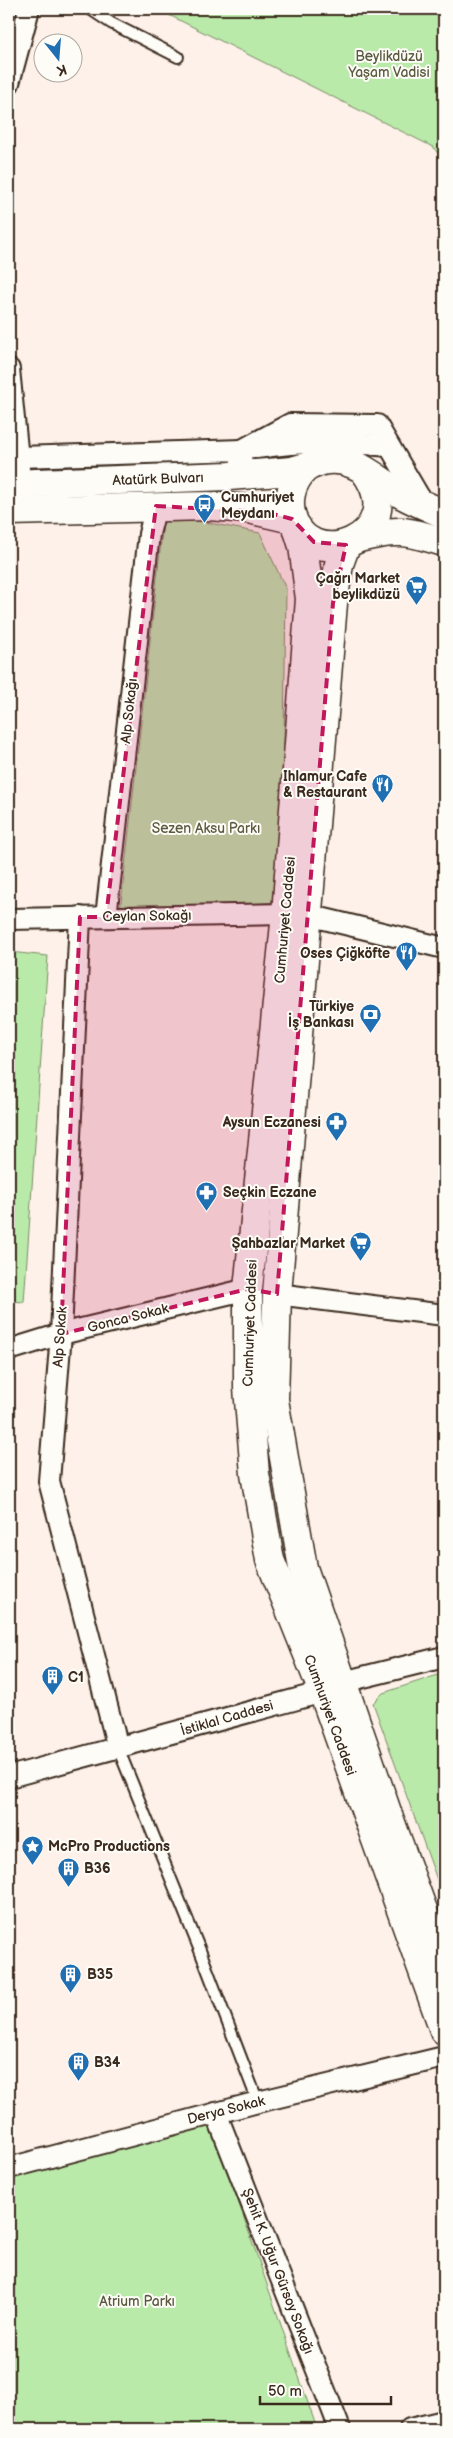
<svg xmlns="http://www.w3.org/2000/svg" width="453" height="2438" font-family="'Balsamiq Sans',sans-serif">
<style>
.green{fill:#baeaaa;stroke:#7a8a64}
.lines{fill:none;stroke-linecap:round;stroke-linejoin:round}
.service-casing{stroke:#3b2a1e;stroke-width:14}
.minor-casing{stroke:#3b2a1e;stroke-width:24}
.secondary-casing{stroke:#3b2a1e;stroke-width:31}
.service{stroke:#fdfcf7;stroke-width:10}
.minor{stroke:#fdfcf7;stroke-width:20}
.secondary{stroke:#fdfcf7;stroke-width:28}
.marked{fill:#c2185b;fill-opacity:0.2;stroke:#c2185b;stroke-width:4;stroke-dasharray:10 6;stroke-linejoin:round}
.labels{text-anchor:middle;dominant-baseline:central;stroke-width:4;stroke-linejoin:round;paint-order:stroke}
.park-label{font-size:14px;fill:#5b5a41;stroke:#fdfcf7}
.street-label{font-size:14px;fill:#3b2a1e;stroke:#fdfcf7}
.poi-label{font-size:14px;font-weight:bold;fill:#3b2a1e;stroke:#fdfcf7;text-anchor:start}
</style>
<rect width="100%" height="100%" fill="#fdf1e9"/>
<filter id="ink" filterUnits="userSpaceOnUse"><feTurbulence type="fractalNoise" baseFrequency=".02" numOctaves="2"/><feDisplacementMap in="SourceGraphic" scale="10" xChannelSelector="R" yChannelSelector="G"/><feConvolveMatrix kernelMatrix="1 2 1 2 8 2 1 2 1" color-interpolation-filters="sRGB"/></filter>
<g filter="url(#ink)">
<g class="green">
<path d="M157,9H444V161L433,147Z"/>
<path d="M164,514L260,533L286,589L282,902L120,912Z"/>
<path d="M9,952L48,956L24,1302L9,1301Z"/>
<path d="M444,1673V1899L373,1703L383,1693Z"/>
<path d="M209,2117L317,2429H9V2176Z"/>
</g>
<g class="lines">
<defs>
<g id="service">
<path d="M90,9L111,23L178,57"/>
<path d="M118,1748L201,1953L258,2102"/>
</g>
<g id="minor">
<path d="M9,83L29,9"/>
<path d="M9,369L19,469"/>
<path d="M256,448C306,441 339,441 389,446"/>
<path d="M242,450L290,424L377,425L424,505"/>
<path d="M19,457L242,450L240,475"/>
<path d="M308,915L444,948"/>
<path d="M80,917L61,1334L49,1481L118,1748"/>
<path d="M106,917L149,534L156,506"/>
<path d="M9,919L286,914"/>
<path d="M277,1294L444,1315"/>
<path d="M9,1350L61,1334L248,1289"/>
<path d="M9,1777L323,1692L343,1682L444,1657"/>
<path d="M216,2113L340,2429"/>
<path d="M9,2168L258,2102L444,2057"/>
<path d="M410,2429L444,2421"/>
</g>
<g id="secondary">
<path d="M364,470C415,537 305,579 291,513C288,499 291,486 300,474C306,466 313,464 322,461C353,453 377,481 403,495C416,502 431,508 444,514"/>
<path d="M9,484L229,476L292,471L306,467"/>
<path d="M9,511L208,506L249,509L292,519"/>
<path d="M297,527L303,546L310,599L286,914L248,1289V1388L255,1474L270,1560L323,1692L444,2030"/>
<path d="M359,538C398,528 407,531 444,542"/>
<path d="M346,545L339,564L333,603L277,1294L274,1400L303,1568L387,1812L444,1967"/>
</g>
</defs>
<use href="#service" class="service-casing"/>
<use href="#minor" class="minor-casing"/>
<use href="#secondary" class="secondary-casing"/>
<use href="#service" class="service"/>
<use href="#minor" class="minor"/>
<use href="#secondary" class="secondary"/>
</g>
</g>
<path class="marked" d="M156,506L266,512L292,519L314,542L346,545L333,603L277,1294L248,1289L61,1334L80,917H106Z"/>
<defs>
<symbol id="bus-pin" viewBox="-11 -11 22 30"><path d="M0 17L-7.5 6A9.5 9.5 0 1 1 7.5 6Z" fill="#1f6fb2" stroke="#fdfcf7"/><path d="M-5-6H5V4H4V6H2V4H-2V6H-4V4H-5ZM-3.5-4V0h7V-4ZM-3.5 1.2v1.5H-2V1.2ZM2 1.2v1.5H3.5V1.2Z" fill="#fff"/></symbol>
<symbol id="supermarket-pin" viewBox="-11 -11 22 30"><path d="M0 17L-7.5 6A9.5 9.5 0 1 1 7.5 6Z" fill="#1f6fb2" stroke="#fdfcf7"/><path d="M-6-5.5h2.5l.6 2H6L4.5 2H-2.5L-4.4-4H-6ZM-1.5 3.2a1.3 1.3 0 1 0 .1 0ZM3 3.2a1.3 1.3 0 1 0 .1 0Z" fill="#fff"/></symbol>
<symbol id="restaurant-pin" viewBox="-11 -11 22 30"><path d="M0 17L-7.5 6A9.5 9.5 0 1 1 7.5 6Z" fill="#1f6fb2" stroke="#fdfcf7"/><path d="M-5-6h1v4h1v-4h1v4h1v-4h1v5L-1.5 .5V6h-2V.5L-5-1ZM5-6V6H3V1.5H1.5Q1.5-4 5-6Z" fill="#fff"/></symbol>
<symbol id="bank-pin" viewBox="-11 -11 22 30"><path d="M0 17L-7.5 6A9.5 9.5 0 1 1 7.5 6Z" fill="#1f6fb2" stroke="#fdfcf7"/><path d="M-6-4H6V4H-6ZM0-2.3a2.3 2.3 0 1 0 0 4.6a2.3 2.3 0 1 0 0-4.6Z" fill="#fff"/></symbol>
<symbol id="pharmacy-pin" viewBox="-11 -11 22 30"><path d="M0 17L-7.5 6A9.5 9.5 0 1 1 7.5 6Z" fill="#1f6fb2" stroke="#fdfcf7"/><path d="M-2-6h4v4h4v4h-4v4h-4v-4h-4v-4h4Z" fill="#fff"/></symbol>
<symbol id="building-pin" viewBox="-11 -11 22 30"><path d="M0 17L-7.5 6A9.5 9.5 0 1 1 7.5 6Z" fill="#1f6fb2" stroke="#fdfcf7"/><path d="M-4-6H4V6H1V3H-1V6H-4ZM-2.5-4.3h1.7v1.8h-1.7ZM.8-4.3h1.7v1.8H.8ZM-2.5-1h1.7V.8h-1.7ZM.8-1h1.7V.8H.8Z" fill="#fff"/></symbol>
<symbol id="sight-pin" viewBox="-11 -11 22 30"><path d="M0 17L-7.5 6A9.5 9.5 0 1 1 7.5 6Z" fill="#1f6fb2" stroke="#fdfcf7"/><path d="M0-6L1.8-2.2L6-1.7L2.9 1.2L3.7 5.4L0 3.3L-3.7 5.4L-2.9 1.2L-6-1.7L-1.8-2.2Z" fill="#fff"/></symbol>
</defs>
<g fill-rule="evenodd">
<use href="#bus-pin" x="192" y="492" width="25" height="34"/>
<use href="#supermarket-pin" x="404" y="574" width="25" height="34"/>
<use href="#restaurant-pin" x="370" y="772" width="25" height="34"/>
<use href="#restaurant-pin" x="394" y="940" width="25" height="34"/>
<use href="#bank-pin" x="358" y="1002" width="25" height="34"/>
<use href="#pharmacy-pin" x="324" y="1110" width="25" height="34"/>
<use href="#pharmacy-pin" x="194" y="1180" width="25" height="34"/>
<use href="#supermarket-pin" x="348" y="1230" width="25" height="34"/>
<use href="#building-pin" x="40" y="1664" width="25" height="34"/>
<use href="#sight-pin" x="20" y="1834" width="25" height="34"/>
<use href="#building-pin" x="56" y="1856" width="25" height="34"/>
<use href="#building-pin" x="58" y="1962" width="25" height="34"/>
<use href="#building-pin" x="66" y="2050" width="25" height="34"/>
</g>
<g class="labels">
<g class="park-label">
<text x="389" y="56">Beylikdüzü<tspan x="389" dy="16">Yaşam Vadisi</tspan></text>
<text x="206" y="828">Sezen Aksu Parkı</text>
<text x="137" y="2301">Atrium Parkı</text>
</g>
<g class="street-label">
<text transform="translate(158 479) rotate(-2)">Atatürk Bulvarı</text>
<text transform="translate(129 711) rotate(-84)">Alp Sokağı</text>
<text transform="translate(147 916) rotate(-1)">Ceylan Sokağı</text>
<text transform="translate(285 920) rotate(-85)">Cumhuriyet Caddesi</text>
<text transform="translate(128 1318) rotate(-14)">Gonca Sokak</text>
<text transform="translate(250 1323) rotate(-88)">Cumhuriyet Caddesi</text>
<text transform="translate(60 1337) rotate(-86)">Alp Sokak</text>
<text transform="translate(330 1715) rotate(70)">Cumhuriyet Caddesi</text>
<text transform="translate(227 1718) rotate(-16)">İstiklal Caddesi</text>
<text transform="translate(226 2110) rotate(-14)">Derya Sokak</text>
<text transform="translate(278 2271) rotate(69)">Şehit K. Uğur Gürsoy Sokağı</text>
</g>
<g class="poi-label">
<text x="221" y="497">Cumhuriyet<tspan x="221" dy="16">Meydanı</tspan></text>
<text x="400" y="578" text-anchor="end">Çağrı Market<tspan x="400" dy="16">beylikdüzü</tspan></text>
<text x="367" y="776" text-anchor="end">Ihlamur Cafe<tspan x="367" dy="16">&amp; Restaurant</tspan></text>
<text x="390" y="953" text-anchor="end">Oses Çiğköfte</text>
<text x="354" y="1006" text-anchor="end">Türkiye<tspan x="354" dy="16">İş Bankası</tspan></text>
<text x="321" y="1122" text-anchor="end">Aysun Eczanesi</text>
<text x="223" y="1192">Seçkin Eczane</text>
<text x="345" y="1243" text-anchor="end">Şahbazlar Market</text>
<text x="68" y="1677">C1</text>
<text x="48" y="1846">McPro Productions</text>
<text x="84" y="1868">B36</text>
<text x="87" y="1974">B35</text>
<text x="94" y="2062">B34</text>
</g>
</g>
<rect width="453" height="2438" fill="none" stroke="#fdfcf7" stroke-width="30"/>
<rect x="15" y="15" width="423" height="2408" fill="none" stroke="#3b2a1e" stroke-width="2" filter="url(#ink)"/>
<g transform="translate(58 58) rotate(163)"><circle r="24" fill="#fdfcf7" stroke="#afa8a0"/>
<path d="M0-4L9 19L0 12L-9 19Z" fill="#1f6fb2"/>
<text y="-8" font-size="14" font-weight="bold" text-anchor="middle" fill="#3b2a1e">K</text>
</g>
<path d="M260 2396v8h131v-8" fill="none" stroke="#3b2a1e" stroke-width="2.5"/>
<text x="268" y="2396" font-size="15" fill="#3b2a1e" stroke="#fdfcf7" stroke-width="4" paint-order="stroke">50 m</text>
</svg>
